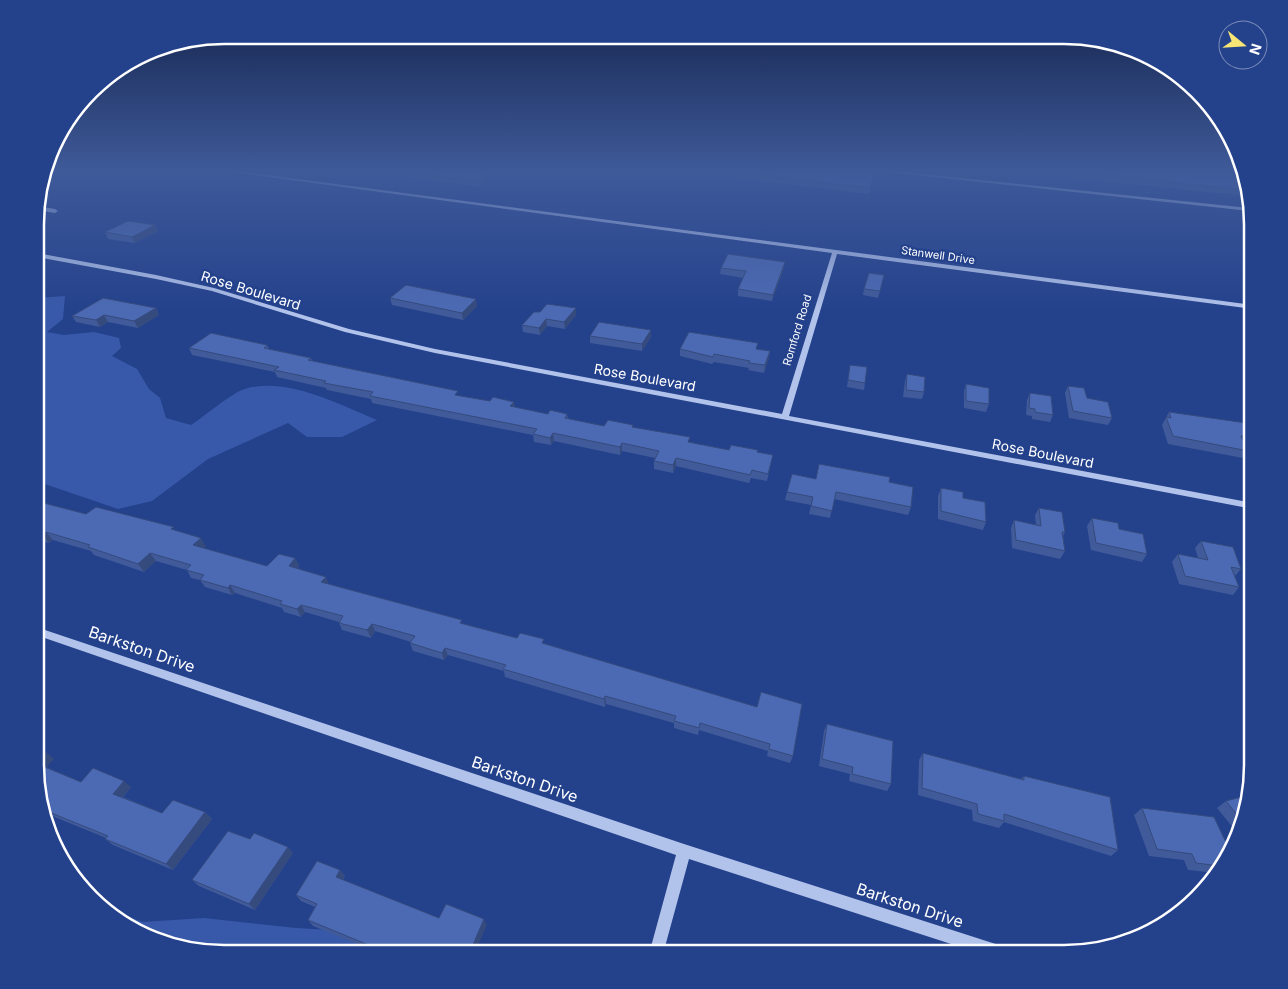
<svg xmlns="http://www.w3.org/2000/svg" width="1288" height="989" font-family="Inter,sans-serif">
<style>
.green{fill:#3859a9}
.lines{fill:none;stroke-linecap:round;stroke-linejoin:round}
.minor{fill:#b2c3eb;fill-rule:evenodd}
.wall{fill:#415b9a}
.shaded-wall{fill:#354a7d}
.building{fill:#4c6ab3;stroke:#354a7d}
.labels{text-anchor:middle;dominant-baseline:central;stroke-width:4.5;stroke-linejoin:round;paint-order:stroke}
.far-street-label{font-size:11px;fill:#fff;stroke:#24418c}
.street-label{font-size:14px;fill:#fff;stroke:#24418c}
.near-street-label{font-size:16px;fill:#fff;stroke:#24418c}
.rim{fill:none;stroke:#fff;stroke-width:2.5}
</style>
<rect width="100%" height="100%" fill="#24418c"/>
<g class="green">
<path d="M65,296L63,319L47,332L64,335L94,332L119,338L121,348L112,356L137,369L149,389L160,398L166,418L191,425C205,416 228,396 242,390C284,375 338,404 377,420L342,437H307L288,423L208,459L152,501L118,509L36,481V298Z"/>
<path d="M99,906L143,922L204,918L296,928L384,933L400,954H212L152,940Z"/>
</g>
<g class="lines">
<g class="minor">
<path d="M232,172H245L1253,305V309L837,254L789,416L1253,503V509L435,353L345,332L212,291L156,279L37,257V253L156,275L214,288L349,329L435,349L782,414L832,253Z"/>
<path d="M888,172H904L1249,208L1250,211Z"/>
<path d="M37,206L55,209L58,211L55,213L37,210Z"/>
<path d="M36,627L684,844L1005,947L1010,949L1012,954H982L689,859L663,954H649L676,855L36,635Z"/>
</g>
</g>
<g class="wall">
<path d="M403,172H500L480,187L404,177Z"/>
<path d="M711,172H875L869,194L711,175Z"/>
<path d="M1034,172H1241L1246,196L1034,174Z"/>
<path d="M155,225L158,231L135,243L108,239L105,232Z"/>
<path d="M721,268H784L772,301L738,296V289L743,278L720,274Z"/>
<path d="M884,275L878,298L863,295L864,289Z"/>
<path d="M390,298L477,306L463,320L392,305Z"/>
<path d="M156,308L159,315L138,328L108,322L100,327L76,322L72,316Z"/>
<path d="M540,312L576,315L565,329L547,326L540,335L523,332L522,325Z"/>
<path d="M590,336L651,337L642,351L590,343Z"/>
<path d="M267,345L269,349L311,358L312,361L459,396L548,414H567L568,419L604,426L633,428L690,442L729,450L757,452L773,455L771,463L767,481L751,478L749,483L676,466L673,473L654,469V461L655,458L622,451L620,455L554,441L551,445L534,442L533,435L372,403L371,399L327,390L326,388L277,377L275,372L192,355L189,348Z"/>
<path d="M680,349H757L770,351L769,358L764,373L748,370L749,368L714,362L712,364L680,356Z"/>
<path d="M850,365L865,383L864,390L847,387Z"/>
<path d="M907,374L924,392L922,399L903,397L905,381Z"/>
<path d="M966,384L989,404L986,412L964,408V391Z"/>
<path d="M1068,386L1112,418L1108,425L1069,418L1065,393Z"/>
<path d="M1030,393L1053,415L1050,422L1032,419V416L1026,415L1027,400Z"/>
<path d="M1169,412L1253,424V447L1246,446L1248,451L1243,458L1168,444L1162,425Z"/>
<path d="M816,479L889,482L911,507L908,515L834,499L830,518L809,514L811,505L785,500L787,492Z"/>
<path d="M941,488L963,498L986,522L983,530L938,519V496Z"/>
<path d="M36,501L86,514L176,531L206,546L203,548L267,566L295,558L299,566L297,568L329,584L463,624L517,638L544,644L757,707L793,756L790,763L767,756L768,751L699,730L698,735L674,728V723L606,704L605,707L505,677L504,671L448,655L444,660L413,651L410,643L411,642L375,631L371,638L342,630L339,623V622L305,612L301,617L284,612L282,608L235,593L232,595L205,587L200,580L191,578L187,570L156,561L144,572L94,555L91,551L53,540L49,543L36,539Z"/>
<path d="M1039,508L1065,532L1063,536L1065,551L1060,559L1012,548L1011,528L1014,520L1036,525L1035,515Z"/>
<path d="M1092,518L1119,529L1147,554L1142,562L1091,550L1087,526Z"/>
<path d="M1201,541L1241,569L1235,576L1239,587L1233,595L1179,584L1172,562L1178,554L1198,558L1195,548Z"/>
<path d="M827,724L891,784L887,791L849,781L850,774L819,766L824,731Z"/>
<path d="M923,753L1021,779L1024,776L1118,850L1111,856L1004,822L999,828L973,821L972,810L918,795L919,760Z"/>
<path d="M54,759L46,767L81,782L131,787L123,797L162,813L205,812L212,819L173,870L113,845L105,839L106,838L45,813L35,778Z"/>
<path d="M1249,795L1239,835L1217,808L1226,801Z"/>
<path d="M1142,808L1230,851L1216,873L1188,870L1184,860L1149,856L1134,815Z"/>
<path d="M250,839L288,847L293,853L255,910L199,886L192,880Z"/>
<path d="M340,870L345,876L343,880L439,918L487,925L381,954L313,926L308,920L315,907L301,901L296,895Z"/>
</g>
<g class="shaded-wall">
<path d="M492,172H500L480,187L479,182Z"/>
<path d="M155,225L158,231L135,243L132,237Z"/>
<path d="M785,262L784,268L772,301L773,295Z"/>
<path d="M476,299L477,306L463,320L462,313Z"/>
<path d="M156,308L159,315L138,328L134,321Z"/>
<path d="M576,308V315L565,329L564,322Z"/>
<path d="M104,315L108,322L100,327L96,320Z"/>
<path d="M546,319L547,326L540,335L539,328Z"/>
<path d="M651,330V337L642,351V344Z"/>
<path d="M770,351L769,358L764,373L765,365Z"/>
<path d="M514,402L515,409L510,406Z"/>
<path d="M553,433L554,441L551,445L550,438Z"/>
<path d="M622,443V451L620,455V447Z"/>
<path d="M676,458V466L673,473V465Z"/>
<path d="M46,532L53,540L49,543L42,535Z"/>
<path d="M201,538L206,546L198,553L193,545Z"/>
<path d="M150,553L156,561L144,572L138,564Z"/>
<path d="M295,558L299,566L292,573L289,566Z"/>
<path d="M326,577L329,584L321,582Z"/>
<path d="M230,585L235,593L232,595L228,588Z"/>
<path d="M301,605L305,612L301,617L297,609Z"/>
<path d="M372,624L375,631L371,638L367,630Z"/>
<path d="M445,648L448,655L444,660L442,653Z"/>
<path d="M605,696L606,704L605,707L604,699Z"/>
<path d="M46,752L54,759L44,770L35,763Z"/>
<path d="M124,781L131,787L120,800L113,794Z"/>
<path d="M205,812L212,819L173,870L166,864Z"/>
<path d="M288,847L293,853L255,910L249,904Z"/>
<path d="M340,870L345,876L341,883L336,877Z"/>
<path d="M484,919L487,925L474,954H469Z"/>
</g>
<g class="building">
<path d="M409,172H492L479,182Z"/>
<path d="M731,172H874L870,188Z"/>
<path d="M1075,172H1241L1245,190Z"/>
<path d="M128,221L155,225L132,237L105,232Z"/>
<path d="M728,254L785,262L773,295L738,289L746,271L721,268Z"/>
<path d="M869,273L884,275L880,291L864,289Z"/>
<path d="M406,285L476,299L462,313L390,298Z"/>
<path d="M103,298L156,308L134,321L104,315L96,320L72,316Z"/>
<path d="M547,304L576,308L564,322L546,319L539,328L522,325L534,312H540Z"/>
<path d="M599,322L651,330L642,344L590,336Z"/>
<path d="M689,332L758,343L756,349L770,351L765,365L749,363L750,361L714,354L713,357L680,349Z"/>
<path d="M211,333L267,345L264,348L311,358L308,360L458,391L455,395L490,401L493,397L514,402L510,406L548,414L550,410L567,414L565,418L604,426L608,420L633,425L632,427L690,437L688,442L729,450L731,445L758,450L757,452L773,455L768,474L752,470L750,475L676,458L673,465L654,461L659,451L622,443L620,447L553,433L550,438L533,434L537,429L370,396L373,392L324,383L326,381L274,370L279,367L189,348Z"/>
<path d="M850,365L867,367L865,383L848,380Z"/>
<path d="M907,374L925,377L924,392L906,390Z"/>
<path d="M966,384L989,388V404L966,401Z"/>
<path d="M1068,386L1084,388L1087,398L1108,402L1112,418L1073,411Z"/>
<path d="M1030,393L1051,396L1053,415L1035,412V409L1029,408Z"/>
<path d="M1169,412L1253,424V438L1241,436L1248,451L1173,436L1166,417L1171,418Z"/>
<path d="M819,464L890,477L889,482L913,487L911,507L836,492L832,511L811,506L813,497L787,492L792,474L816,479Z"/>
<path d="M941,488L963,492V498L985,502L986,522L941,511Z"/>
<path d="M36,501L86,514L96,507L174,527L171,529L201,538L193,545L267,566L279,554L295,558L289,566L326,577L321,582L462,620L460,623L517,638L520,633L544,639L542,643L757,707L761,692L802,704L793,756L769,749L770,744L700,723L699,728L674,721L676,716L605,696L604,699L503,669L506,665L445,648L442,653L410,643L415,636L372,624L367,630L339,623L343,616L301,605L297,609L280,604L282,601L230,585L228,588L200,580L204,575L186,570L191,565L150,553L138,564L88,547L90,545L46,532L42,535L36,533Z"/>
<path d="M1039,508L1062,512L1065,532H1062L1065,551L1016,540L1014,520L1041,526Z"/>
<path d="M1092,518L1118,523L1119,529L1143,534L1147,554L1096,543Z"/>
<path d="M1201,541L1233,547L1241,569L1231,567L1239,587L1185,576L1178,554L1208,560Z"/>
<path d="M827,724L893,741L891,784L852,774L853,767L822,759Z"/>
<path d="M35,748L46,752L35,763Z"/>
<path d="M923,753L1024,780V776L1110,797L1118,850L1004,814V821L978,814L977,804L922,788Z"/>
<path d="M35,763L81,782L93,768L124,781L113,794L162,813L173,800L205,812L166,864L105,839L108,836L44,810L35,778Z"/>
<path d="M1249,795L1242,821L1226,801Z"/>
<path d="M1142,808L1214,817L1230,851L1220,866L1196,863L1192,854L1157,849Z"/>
<path d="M228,831L250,839L254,833L288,847L249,904L192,880Z"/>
<path d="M317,861L340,870L336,877L439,918L446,904L484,919L469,954H381L383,951L308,920L317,904L296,895Z"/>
<path d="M502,946L521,954H499Z"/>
</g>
<linearGradient id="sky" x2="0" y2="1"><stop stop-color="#14244d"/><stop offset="0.55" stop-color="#3f5a99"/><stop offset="1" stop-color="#3f5a99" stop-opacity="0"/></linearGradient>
<rect width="1288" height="311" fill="url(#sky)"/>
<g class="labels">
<g class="far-street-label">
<text transform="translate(938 255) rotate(8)">Stanwell Drive</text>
<text transform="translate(797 330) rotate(-73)">Romford Road</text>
</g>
<g class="street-label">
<text transform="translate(251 290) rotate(17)">Rose Boulevard</text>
<text transform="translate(645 377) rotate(10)">Rose Boulevard</text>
<text transform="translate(1043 453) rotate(11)">Rose Boulevard</text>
</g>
<g class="near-street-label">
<text transform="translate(142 649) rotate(19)">Barkston Drive</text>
<text transform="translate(525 779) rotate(19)">Barkston Drive</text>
<text transform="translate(910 905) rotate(18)">Barkston Drive</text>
</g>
</g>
<path d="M0 0H1288V989H0ZM224 44H1064A180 180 0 0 1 1244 224V765A180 180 0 0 1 1064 945H224A180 180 0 0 1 44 765V224A180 180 0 0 1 224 44Z" fill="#24418c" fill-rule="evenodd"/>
<path class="rim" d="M224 44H1064A180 180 0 0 1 1244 224V765A180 180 0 0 1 1064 945H224A180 180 0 0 1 44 765V224A180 180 0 0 1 224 44Z"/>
<g transform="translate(1243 45) rotate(108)"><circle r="24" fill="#24418c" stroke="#7c8dba"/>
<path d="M0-4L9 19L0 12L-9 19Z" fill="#f6e575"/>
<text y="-8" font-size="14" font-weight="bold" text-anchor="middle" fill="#ffffff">N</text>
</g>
</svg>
